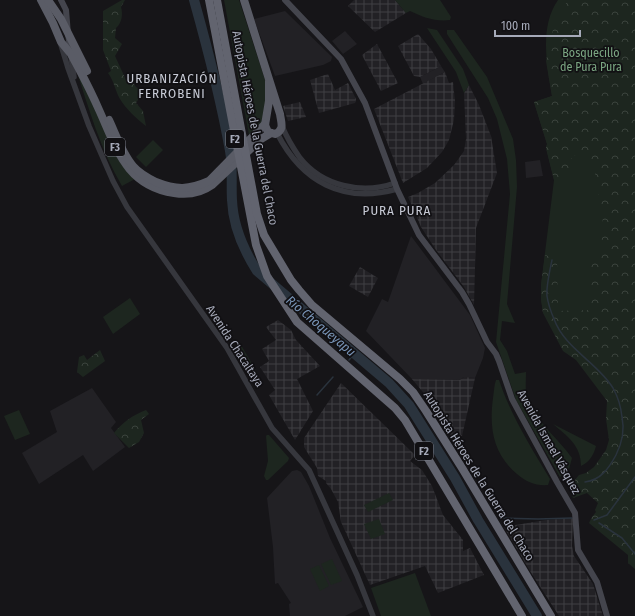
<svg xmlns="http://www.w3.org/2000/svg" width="635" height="616" font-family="'Fira Sans Condensed',sans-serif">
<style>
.built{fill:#222125}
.industrial{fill:url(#industrial-grid)}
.green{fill:#1d261f}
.forest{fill:url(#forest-crowns)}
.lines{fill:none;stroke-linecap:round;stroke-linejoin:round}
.stream{stroke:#2a333d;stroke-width:1.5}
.river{stroke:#2a333d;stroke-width:10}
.tertiary{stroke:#36373d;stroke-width:5.5}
.secondary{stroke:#44454d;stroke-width:6}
.trunk{stroke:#5a5c66;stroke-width:8}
.motorway{stroke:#62646f;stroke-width:8}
.labels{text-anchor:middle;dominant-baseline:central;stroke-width:3.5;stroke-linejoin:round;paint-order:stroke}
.shield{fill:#111013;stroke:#797c87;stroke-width:1}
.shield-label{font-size:11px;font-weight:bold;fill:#a6aab9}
.park-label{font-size:12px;fill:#7ba682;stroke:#111013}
.street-label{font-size:12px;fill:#a6aab9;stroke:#111013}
.neighbourhood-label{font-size:13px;letter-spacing:1px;fill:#c7cad5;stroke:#111013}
.water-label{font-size:13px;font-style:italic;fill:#7995b8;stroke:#111013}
</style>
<defs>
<pattern id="industrial-grid" width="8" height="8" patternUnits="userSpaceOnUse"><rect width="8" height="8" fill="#222125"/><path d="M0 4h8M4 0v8" fill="none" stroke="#3f3f43"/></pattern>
<pattern id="forest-crowns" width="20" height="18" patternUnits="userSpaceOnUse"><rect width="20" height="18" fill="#1d261f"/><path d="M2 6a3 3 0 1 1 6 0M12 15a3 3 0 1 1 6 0" fill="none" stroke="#3b433d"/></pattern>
</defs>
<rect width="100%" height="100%" fill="#161518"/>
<g class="built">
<path d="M285,11L332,57L331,61L323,65L275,76L254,19Z"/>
<path d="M345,31L357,44L343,54L332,41Z"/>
<path d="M441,66L445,72L423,84L420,77Z"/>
<path d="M540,160L543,176L526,178L525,162Z"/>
<path d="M411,236L470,315L485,348L483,358L475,378L464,377L460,380L412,379L366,331L382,299L388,302Z"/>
<path d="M92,388L116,422L111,428L125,447L93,471L83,455L39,484L22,453L57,432L50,411Z"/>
<path d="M297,470L301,472L309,486L330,538L363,607L345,616H290L289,604L291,603L278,583L275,584L273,547L267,498L292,471Z"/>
</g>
<g class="industrial">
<path d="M354,0H395L406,13L375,32L348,6Z"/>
<path d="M418,34L431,49L441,66L420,77L414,76L398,46Z"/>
<path d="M377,44L398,83L381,91L362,55Z"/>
<path d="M445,72L449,83L453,82L455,101L454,120L449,140L442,152L427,168L403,183L374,109Z"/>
<path d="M328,74L335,90L348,83L356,99L355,103L319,113L310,80Z"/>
<path d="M469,85L479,105L491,136L497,173L476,228L474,305L464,287L436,250L421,227L408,197L418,193L435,183L454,165L464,151L466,139L464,93Z"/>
<path d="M300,102L306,117L288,121L283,106Z"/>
<path d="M360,267L378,278L368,297L349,286Z"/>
<path d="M278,320L291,330L296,340L320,366L297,379L313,411L295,440L269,395L275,390L260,367L269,361L262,349L276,340L266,327Z"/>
<path d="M464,377L475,378L462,436L452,438L427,397L412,379L460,380Z"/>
<path d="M341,383L415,455L410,461L422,470L432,486L443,515L463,540V551L470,548L484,575L438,593L425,566L370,585L341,522L338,502L331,489L326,483V481L318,476L317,468L304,447V438Z"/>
<path d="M573,518L572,546L574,556L593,584L603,616H559L530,571L504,527L546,520Z"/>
</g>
<g class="green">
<path d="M224,0H239L267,86L268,102L262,122L249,135Z"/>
<path d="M395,0H440L451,17L450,20C436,22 422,17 410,11L406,13Z"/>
<path d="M558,0H635V366L553,315L543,313L541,299V285L554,180L546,148L547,144L534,102L552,96C547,66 539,27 558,0Z"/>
<path d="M427,28L437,30L463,69L469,85L464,93L456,72Z"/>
<path d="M447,30H454L487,77L513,139L516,160L517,187L507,304L515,323L502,321L500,340L507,351L515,374L526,372C526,380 525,390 527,397C535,421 558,438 572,458L569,469L560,477L516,400L496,342L510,194L507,159L497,119L488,98L447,34Z"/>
<path d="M75,66L98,112L121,164L135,179L122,186C100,149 88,106 75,66Z"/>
<path d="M153,140L163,150L146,167L136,157Z"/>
<path d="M130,298L140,314L113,334L103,317Z"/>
<path d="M241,345L258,374L260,383L257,388L233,349Z"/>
<path d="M496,380H499C511,416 531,447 550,479L548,485C536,486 526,482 517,474C493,454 489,428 493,398C494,392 494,385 496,380Z"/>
<path d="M19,410L30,434L15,440L4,416Z"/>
<path d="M553,424L596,446C594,454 590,462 581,466C581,445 567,436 553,424Z"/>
<path d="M267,435H269L289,458L288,461L268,480H266L264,476L268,461L266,436Z"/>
<path d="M389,493L393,500L368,512L364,505Z"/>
<path d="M379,519L385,534L371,539L364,524Z"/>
<path d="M332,559L342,581L331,585L321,564Z"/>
<path d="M319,565L329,586L320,591L310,569Z"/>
<path d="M415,573L431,616H381L371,588Z"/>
</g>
<g class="forest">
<path d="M122,0H125L121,7C123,14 122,23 116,28L115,38L122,44L115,56L126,80L129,77L136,87L143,92L136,103L143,111L146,126C137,119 126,109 120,99C115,90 114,81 108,73L111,71L103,50V11Z"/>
<path d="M568,0H635V569L628,563V555L589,523L592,517L596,512L595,510L598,503L587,493L573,498L569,487L579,475L586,473L594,467L606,450L609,440L606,419L607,401L576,360L563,351L543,313L541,299V285L545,255L557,258L558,311L590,310V261L601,249L603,223L593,161L584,153L572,156V174L554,180L546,148L547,144L534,102L552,96L546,61L554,25Z"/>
<path d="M100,350L105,361L83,377L77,372L79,357L84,355L87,360Z"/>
<path d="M146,410L149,414L141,420L144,433L139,442L129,448L114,433C123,422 133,415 146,410Z"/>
</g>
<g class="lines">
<g class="stream">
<path d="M552,260C550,270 546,286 547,296C548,303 551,312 554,319C565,349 597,362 613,388C618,397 621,407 622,417C625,431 622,443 616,455C609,468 601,480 585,482"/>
<path d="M349,360L354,354"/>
<path d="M317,395L333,377"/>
<path d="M502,518L538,519L572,518"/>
<path d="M594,520L607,515L635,477"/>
<path d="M599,523L622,538L635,554"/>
</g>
<path class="river" d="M194,0C208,50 221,100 230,151C233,167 231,184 232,200C233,226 243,249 257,271L389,383L409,405L455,478L478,520L537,616"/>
<g class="tertiary">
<path d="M61,45L68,68L89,126L113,181L127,207L227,348L272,428L309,470L357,575L373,616"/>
<path d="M71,56L74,77"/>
<path d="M282,126C287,138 293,148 300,158C322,186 362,195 395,183"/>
<path d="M277,133C302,182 343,204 397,189"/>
</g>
<g class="secondary">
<path d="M61,0L66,10L68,34L71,53"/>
<path d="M285,0L341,59L365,103L397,189L419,235L462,292L469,304L487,342L496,354L499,361L512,399L557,482L575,513L578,550L597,582L607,616"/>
</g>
<g class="trunk">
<path d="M41,0L53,23L61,42L71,54L77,65C85,80 93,96 100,112C117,150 127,186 174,193C187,195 201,193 212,185L261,139L271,133"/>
<path d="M48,0L61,19L87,71"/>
<path d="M244,0L280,114C281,122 285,130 275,134L268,132L265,125L269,101V81"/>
<path d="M109,120C116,135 122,153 133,166C139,173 148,178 156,182C176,190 189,190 209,181L265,124"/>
</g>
<g class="motorway">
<path d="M209,0L256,245L267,276L297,322L395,408L405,420L522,616"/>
<path d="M217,0L257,214L264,235L291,280L299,290L312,305L400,379L413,392L426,411L462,468L551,616"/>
</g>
</g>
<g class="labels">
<g class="shield">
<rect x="226" y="130" width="18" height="18" rx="3"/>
<rect x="105" y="138" width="20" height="18" rx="3"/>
<rect x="415" y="442" width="18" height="18" rx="3"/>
</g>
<g class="shield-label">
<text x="235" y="139">F2</text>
<text x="115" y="147">F3</text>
<text x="424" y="451">F2</text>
</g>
<g class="park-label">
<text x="591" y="53">Bosquecillo<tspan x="591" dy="14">de Pura Pura</tspan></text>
</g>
<g class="street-label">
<text transform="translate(255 128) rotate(79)">Autopista Héroes de la Guerra del Chaco</text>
<text transform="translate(235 346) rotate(57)">Avenida Chacaltaya</text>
<text transform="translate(549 442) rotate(61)">Avenida Ismael Vásquez</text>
<text transform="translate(479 476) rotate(58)">Autopista Héroes de la Guerra del Chaco</text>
</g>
<g class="neighbourhood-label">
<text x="172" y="78">URBANIZACIÓN<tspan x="172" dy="15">FERROBENI</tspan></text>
<text x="397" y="210">PURA PURA</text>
</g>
<g class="water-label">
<text transform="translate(321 326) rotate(40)">Río Choqueyapu</text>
</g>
</g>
<path d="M495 30v6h85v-6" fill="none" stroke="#a6aab9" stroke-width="2"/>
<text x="501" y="30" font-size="12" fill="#a6aab9" stroke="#111013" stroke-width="3" paint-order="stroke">100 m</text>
</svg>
